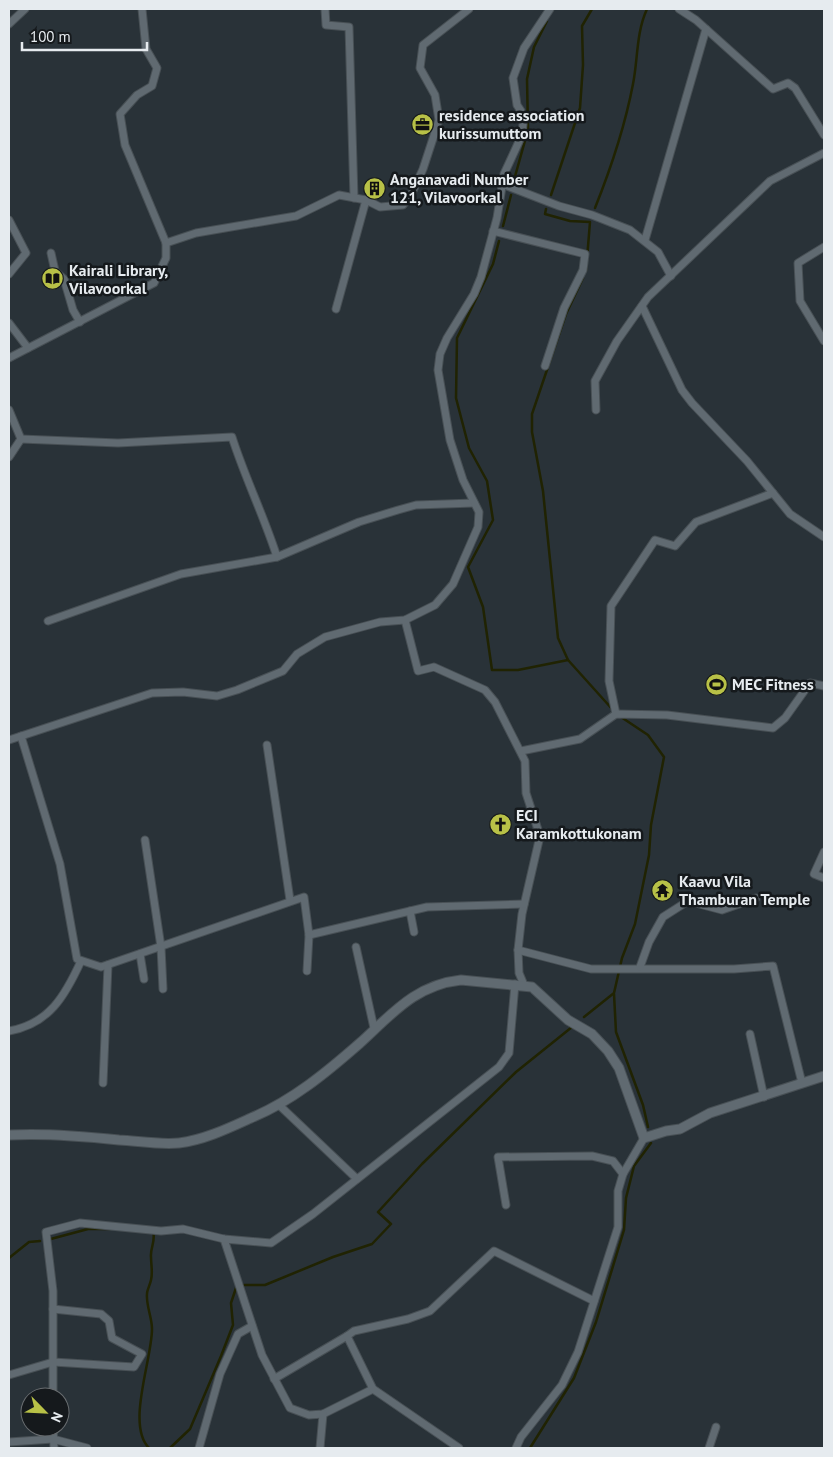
<svg xmlns="http://www.w3.org/2000/svg" width="833" height="1457" font-family="'PT Sans',sans-serif">
<style>
.lines{fill:none;stroke-linecap:round;stroke-linejoin:round}
.stream{stroke:#202302;stroke-width:2.5}
.minor-casing{stroke:#485055;stroke-width:9}
.tertiary-casing{stroke:#485055;stroke-width:11}
.minor{stroke:#606a71;stroke-width:7}
.tertiary{stroke:#606a71;stroke-width:9}
.labels{text-anchor:middle;dominant-baseline:central;stroke-width:5;stroke-linejoin:round;paint-order:stroke}
.poi-label{font-size:16px;font-weight:bold;fill:#e6ebef;stroke:#15191c;text-anchor:start}
</style>
<rect width="100%" height="100%" fill="#293238"/>
<g class="lines">
<g class="stream">
<path d="M514,180L528,130L527,79L534,47L547,21"/>
<path d="M551,195L580,108L583,65L582,26L592,9"/>
<path d="M595,208C611,168 625,126 633,84C638,59 636,33 647,9"/>
<path d="M546,209L545,214L570,221L590,222L586,271"/>
<path d="M503,226L511,195"/>
<path d="M499,241L493,264L457,338L456,398L469,448L487,481L493,520L468,567L483,607L492,670H518L568,660"/>
<path d="M583,278L566,314L532,414V432L543,491L558,638L568,660L613,710"/>
<path d="M614,994L616,1032L643,1105L648,1127"/>
<path d="M584,1017L614,993L622,958L635,924L649,855L651,825L664,757L648,735L621,717"/>
<path d="M47,1240L88,1229H110"/>
<path d="M9,1258L29,1242L40,1241"/>
<path d="M149,1448C126,1425 152,1360 152,1329C152,1317 146,1306 147,1294C147,1290 150,1285 151,1280C153,1272 151,1265 151,1257C150,1248 156,1241 153,1231"/>
<path d="M170,1448L190,1429L221,1356L233,1325L231,1303L237,1285H265L333,1257L372,1244L391,1224L378,1212L422,1164L516,1072L572,1027"/>
<path d="M530,1448L574,1378L596,1322L624,1230L626,1198L634,1166L651,1143"/>
</g>
<defs>
<g id="minor">
<path d="M142,9L146,49L157,68L152,86L137,95L120,114L125,145L166,243"/>
<path d="M325,9L326,25L349,27L354,198"/>
<path d="M679,9L696,20L773,89L788,83L795,88L824,135"/>
<path d="M9,24L25,9"/>
<path d="M502,184L559,206L592,215L630,230L658,252L671,276"/>
<path d="M9,220L26,253L9,274"/>
<path d="M493,231L585,254L583,270L564,308L545,366"/>
<path d="M645,240L706,29"/>
<path d="M824,247L798,263L800,301L824,341"/>
<path d="M51,253L55,271L64,279L73,310L80,322"/>
<path d="M642,306L682,390L692,403L747,461L790,514L824,537"/>
<path d="M336,309L366,200"/>
<path d="M9,323L28,348"/>
<path d="M9,358L154,283L166,258V243L196,233L296,216L339,195L366,200L380,207L403,205L412,193L423,169L439,120L435,95L420,68L423,45L469,9"/>
<path d="M9,410L21,439L9,457"/>
<path d="M596,410L595,381L617,341L648,297L770,181L824,153"/>
<path d="M21,439L118,443L232,437C245,478 264,516 277,557"/>
<path d="M405,620L418,671L434,667L485,690L495,702L525,761L526,793L540,836L522,914L518,950L519,973L524,985"/>
<path d="M48,621L181,574L277,557L359,522L398,510L416,505L474,503"/>
<path d="M616,714L609,681L611,606L655,540L675,546L696,522L773,493"/>
<path d="M21,736L60,864L77,959L101,967L304,897L309,935L307,971"/>
<path d="M9,740L152,693L183,692L217,696L237,690L283,671L297,654L325,637L380,622L405,620L435,605L453,584L478,527L479,512L463,480L450,440L438,370L440,354L447,338L474,294L481,277L497,218L504,174L522,135L523,124L521,111L517,105L513,78L524,48L550,9"/>
<path d="M267,745L290,900"/>
<path d="M521,751L580,739L616,714L667,715L773,728L785,718L810,683L824,686"/>
<path d="M145,840L161,947L163,989"/>
<path d="M824,852L814,874L824,878"/>
<path d="M410,911L414,932"/>
<path d="M309,935L427,907L524,904"/>
<path d="M356,947L374,1028"/>
<path d="M518,950L591,969H734L773,966L802,1083"/>
<path d="M140,954L144,979"/>
<path d="M640,967L649,942L663,917L688,901L722,910L756,898"/>
<path d="M9,1031C49,1024 65,996 81,961"/>
<path d="M750,1034L764,1097"/>
<path d="M103,1083L108,965"/>
<path d="M279,1105L357,1179"/>
<path d="M506,1205L498,1157L592,1156L613,1161L623,1174"/>
<path d="M224,1239L262,1355L290,1408L309,1415L323,1414L373,1389"/>
<path d="M9,1375L53,1362L134,1367L142,1354L112,1338L109,1321L101,1314L53,1309"/>
<path d="M274,1379L347,1336"/>
<path d="M53,1397V1291L46,1232L80,1223L161,1231L183,1229L224,1239L271,1243L313,1214L499,1067L509,1053L515,984"/>
<path d="M53,1427L54,1448"/>
<path d="M9,1442L53,1439L87,1448"/>
<path d="M199,1448L220,1374L238,1334L252,1326"/>
<path d="M320,1448L323,1414"/>
<path d="M459,1448L373,1389L347,1336L354,1331L408,1319L430,1311L494,1251L594,1301"/>
<path d="M516,1448L521,1437L562,1385L578,1352L618,1227V1191L623,1174L644,1138"/>
<path d="M709,1448L716,1427"/>
</g>
<path id="tertiary" d="M9,1135C45,1133 82,1136 119,1140C138,1141 160,1145 179,1143C204,1140 229,1128 251,1118C292,1101 327,1072 360,1043C392,1014 415,985 461,980L532,987L568,1020L592,1034L608,1051L619,1068L644,1138L666,1131L680,1129L710,1113L824,1076"/>
</defs>
<use href="#minor" class="minor-casing"/>
<use href="#tertiary" class="tertiary-casing"/>
<use href="#minor" class="minor"/>
<use href="#tertiary" class="tertiary"/>
</g>
<defs>
<symbol id="office-disc" viewBox="-11 -11 22 22"><circle r="9.5" fill="#b8c147" stroke="#15191c"/><path d="M-6-3h4V-5.5h4V-3h4V5H-6ZM-1-4.5V-3h2v-1.5ZM-6 0V1H6V0Z" fill="#111"/></symbol>
<symbol id="building-disc" viewBox="-11 -11 22 22"><circle r="9.5" fill="#b8c147" stroke="#15191c"/><path d="M-4-6H4V6H1V3H-1V6H-4ZM-2.5-4.3h1.7v1.8h-1.7ZM.8-4.3h1.7v1.8H.8ZM-2.5-1h1.7V.8h-1.7ZM.8-1h1.7V.8H.8Z" fill="#111"/></symbol>
<symbol id="library-disc" viewBox="-11 -11 22 22"><circle r="9.5" fill="#b8c147" stroke="#15191c"/><path d="M-6-4Q-3-5.5-.7-3.5V5Q-3 3-6 4ZM6-4Q3-5.5 .7-3.5V5Q3 3 6 4Z" fill="#111"/></symbol>
<symbol id="stadium-disc" viewBox="-11 -11 22 22"><circle r="9.5" fill="#b8c147" stroke="#15191c"/><path d="M0-5a6.5 5 0 1 0 0 10a6.5 5 0 1 0 0-10ZM-3.5-1.8h7v3.6h-7Z" fill="#111"/></symbol>
<symbol id="church-disc" viewBox="-11 -11 22 22"><circle r="9.5" fill="#b8c147" stroke="#15191c"/><path d="M-1.2-6h2.4v3.5h3.3v2.4h-3.3V6h-2.4V-.1h-3.3v-2.4h3.3Z" fill="#111"/></symbol>
<symbol id="temple-disc" viewBox="-11 -11 22 22"><circle r="9.5" fill="#b8c147" stroke="#15191c"/><path d="M0-6L5-2H3V0L6.5 2.5H4V6H1.5V3h-3V6H-4V2.5H-6.5L-3 0V-2H-5Z" fill="#111"/></symbol>
</defs>
<g fill-rule="evenodd">
<use href="#office-disc" x="410" y="112" width="25" height="25"/>
<use href="#building-disc" x="362" y="176" width="25" height="25"/>
<use href="#library-disc" x="40" y="266" width="25" height="25"/>
<use href="#stadium-disc" x="704" y="672" width="25" height="25"/>
<use href="#church-disc" x="488" y="812" width="25" height="25"/>
<use href="#temple-disc" x="650" y="878" width="25" height="25"/>
</g>
<g class="labels">
<g class="poi-label">
<text x="439" y="115">residence association<tspan x="439" dy="18">kurissumuttom</tspan></text>
<text x="390" y="179">Anganavadi Number<tspan x="390" dy="18">121, Vilavoorkal</tspan></text>
<text x="69" y="270">Kairali Library,<tspan x="69" dy="18">Vilavoorkal</tspan></text>
<text x="732" y="684">MEC Fitness</text>
<text x="516" y="815">ECI<tspan x="516" dy="18">Karamkottukonam</tspan></text>
<text x="679" y="881">Kaavu Vila<tspan x="679" dy="18">Thamburan Temple</tspan></text>
</g>
</g>
<rect width="833" height="1457" fill="none" stroke="#e6ebef" stroke-width="20"/>
<g transform="translate(45 1412) rotate(114)"><circle r="24" fill="#15191c" stroke="#696d70"/>
<path d="M0-4L9 19L0 12L-9 19Z" fill="#b8c147"/>
<text y="-8" font-size="14" font-weight="bold" text-anchor="middle" fill="#e6ebef">N</text>
</g>
<path d="M22 42v8h125v-8" fill="none" stroke="#e6ebef" stroke-width="2.5"/>
<text x="30" y="42" font-size="15" fill="#e6ebef" stroke="#15191c" stroke-width="4" paint-order="stroke">100 m</text>
</svg>
